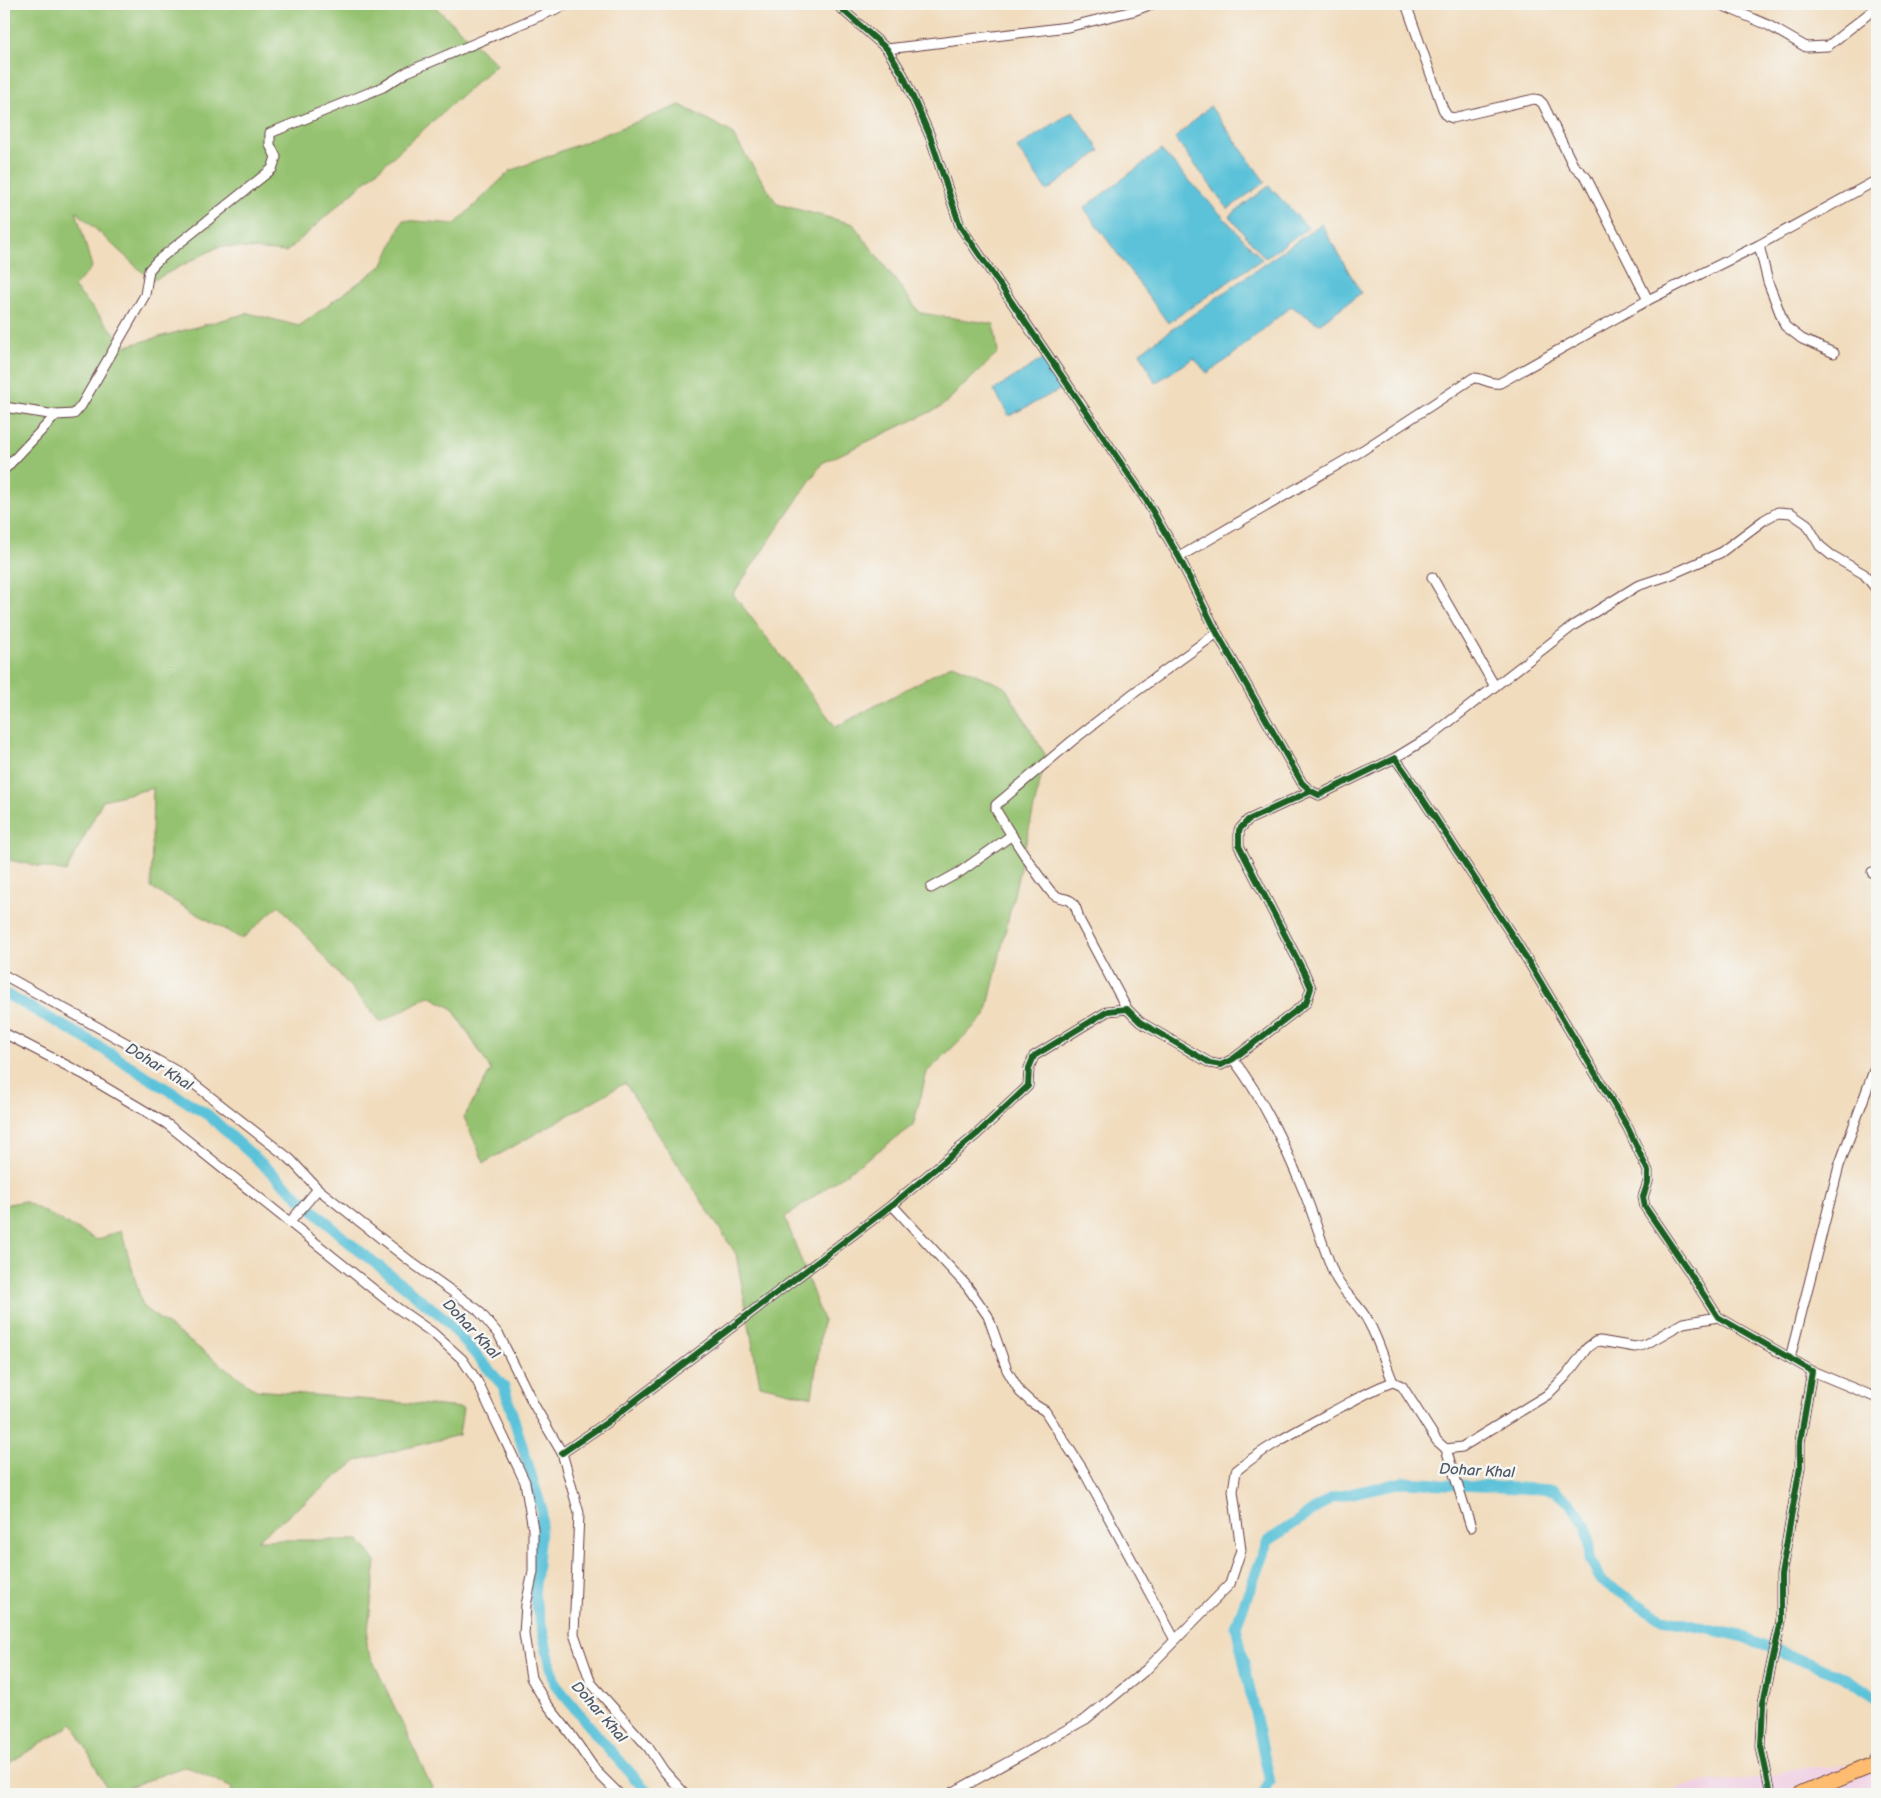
<svg xmlns="http://www.w3.org/2000/svg" width="1881" height="1798" font-family="'Balsamiq Sans',sans-serif">
<style>
.built{fill:#f0d0e4}
.green{fill:#95c270;stroke:#70704e}
.water{fill:#5cc2d9;stroke:#537082}
.lines{fill:none;stroke-linecap:round;stroke-linejoin:round}
.canal{stroke:#5cc2d9;stroke-width:11}
.minor-casing{stroke:#633b41;stroke-width:11}
.primary-casing{stroke:#633b41;stroke-width:17}
.minor{stroke:#fff;stroke-width:9}
.primary{stroke:#fdbc6f;stroke-width:15}
.cycleway-casing{stroke:#f6f6f2;stroke-width:9}
.cycleway{stroke:#1b5e20;stroke-width:6}
.labels{text-anchor:middle;dominant-baseline:central;stroke-width:5;stroke-linejoin:round;paint-order:stroke}
.water-label{font-size:15px;font-style:italic;fill:#505868;stroke:#f6f6f2}
</style>
<rect width="100%" height="100%" fill="#f6f6f2"/>
<filter id="ink" filterUnits="userSpaceOnUse"><feTurbulence type="fractalNoise" baseFrequency=".02" numOctaves="2"/><feDisplacementMap in="SourceGraphic" scale="10" xChannelSelector="R" yChannelSelector="G"/><feConvolveMatrix kernelMatrix="1 2 1 2 8 2 1 2 1" color-interpolation-filters="sRGB"/></filter>
<filter id="wash" filterUnits="userSpaceOnUse"><feTurbulence type="fractalNoise" baseFrequency=".0096" numOctaves="4" result="noise"/><feDisplacementMap in="SourceGraphic" scale="20" xChannelSelector="R" yChannelSelector="G"/><feGaussianBlur stdDeviation="1.12" result="paint"/><feColorMatrix in="noise" values="0 0 0 0 0 0 0 0 0 0 0 0 0 0 0 0 0 1.4 0 .05"/><feComposite in="paint" operator="in"/></filter>
<g filter="url(#wash)">
<rect width="100%" height="100%" fill="#f1dcbd"/>
<path class="built" d="M1873,1765L1877,1775V1794H1652L1705,1781L1750,1780L1798,1768Z"/>
<g class="green">
<path d="M4,4H432L497,64L286,252L220,246L152,281L76,211L92,267L74,287L126,346L248,313L299,326L383,265L403,220L455,224L510,171L680,105L731,132L777,204L853,224L920,313L994,324L998,353L941,407L822,463L733,594L836,727L953,664L1005,687L1046,756L986,1015L927,1072L913,1126L785,1217L823,1320L812,1397L760,1385L736,1254L625,1083L484,1163L464,1117L491,1070L452,1008L429,996L381,1022L279,905L242,939L151,888L153,788L103,800L66,872L4,859Z"/>
<path d="M24,1201L97,1240L121,1230L143,1307L256,1390L463,1408L459,1435L358,1460L257,1540H360L376,1562L366,1646L435,1794H231L232,1788L186,1766L110,1794L73,1724L4,1766V1205Z"/>
</g>
<g class="water">
<path d="M1210,106L1265,182L1228,209L1175,138Z"/>
<path d="M1073,111L1100,151L1047,191L1017,148Z"/>
<path d="M1161,150L1262,259L1168,323L1084,208Z"/>
<path d="M1269,186L1308,228L1265,258L1229,216Z"/>
<path d="M1321,224L1361,293L1319,324L1291,306L1228,359L1207,373L1194,358L1155,383L1140,352Z"/>
<path d="M1044,358L1067,386L1009,416L994,390Z"/>
</g>
<g class="lines">
<g class="canal">
<path d="M4,993L87,1039L208,1115L346,1240L443,1317L504,1387L542,1510L534,1595L555,1684L601,1740L649,1794"/>
<path d="M1263,1794L1270,1782L1236,1626L1268,1541L1331,1498L1403,1482L1555,1490L1570,1503L1587,1526L1590,1559L1600,1580L1662,1619L1741,1636L1843,1677L1877,1697"/>
</g>
</g>
</g>
<g filter="url(#ink)">
<g class="lines">
<defs>
<g id="minor">
<path d="M836,4L887,49L903,75L930,136L960,226L1146,500L1179,557L1217,633L1302,783L1311,791L1319,795L1395,758L1405,772L1519,946L1628,1128L1648,1171V1182L1643,1197L1645,1207L1688,1270L1718,1317L1812,1371L1800,1442V1467L1781,1575V1621L1763,1703L1761,1747L1771,1794"/>
<path d="M1406,4L1443,109L1447,116L1453,118L1534,99L1539,100L1543,104L1573,165L1586,177L1648,300"/>
<path d="M1719,4L1768,25L1806,47L1828,46L1877,7"/>
<path d="M887,49L1068,27L1133,11L1152,4"/>
<path d="M1759,245L1768,282L1785,326L1802,339L1834,353"/>
<path d="M4,407L56,415"/>
<path d="M4,470L56,415L74,414L81,406L145,295L149,270L157,261L272,169L276,157L270,145V133L383,87L407,72L568,4"/>
<path d="M1179,557L1363,450L1473,378C1483,377 1489,385 1500,383L1648,300L1759,245L1877,180"/>
<path d="M1432,577L1494,685"/>
<path d="M1395,758L1431,736L1574,625L1637,586L1670,575L1720,553L1764,520L1778,512L1791,513L1807,524L1820,546L1831,555L1864,574L1877,590"/>
<path d="M1872,872L1877,877"/>
<path d="M931,888L960,872L1012,835"/>
<path d="M4,975L180,1073L290,1159L318,1189L415,1265L478,1310L499,1335L534,1405L562,1453L579,1513L574,1634L591,1683L648,1747L664,1771L685,1794"/>
<path d="M1127,1009L1079,919C1073,889 1062,905 1051,892C1031,867 1013,838 996,810V805L1072,741L1131,695L1217,633"/>
<path d="M4,1033L83,1074L167,1124L393,1305L433,1333L462,1359L477,1381L525,1482L533,1529V1572L526,1605L524,1634L531,1678L546,1703L569,1732L596,1771L619,1794"/>
<path d="M1233,1059C1263,1098 1285,1146 1304,1192C1315,1219 1323,1247 1334,1274C1342,1293 1360,1304 1369,1323C1379,1341 1385,1363 1393,1382"/>
<path d="M892,1205L967,1286L988,1316L1007,1370L1020,1392L1032,1403L1045,1411L1083,1470L1175,1640"/>
<path d="M290,1222L318,1189"/>
<path d="M1790,1358L1839,1166L1877,1062"/>
<path d="M1812,1371L1877,1398"/>
<path d="M1446,1449L1471,1527"/>
<path d="M562,1453L606,1423L892,1205L977,1134L1028,1086L1029,1068L1034,1056L1108,1011L1127,1009L1140,1022L1210,1063L1221,1065L1233,1059L1306,1003L1311,988L1305,974L1239,846V830L1248,820L1311,791"/>
<path d="M950,1794L1086,1719L1147,1669L1230,1584L1241,1550L1233,1491L1236,1471C1267,1445 1306,1426 1341,1407C1358,1398 1375,1388 1393,1382L1402,1386L1437,1441L1446,1449L1462,1447L1547,1395L1566,1376L1587,1348L1595,1342L1600,1341L1635,1347L1644,1345L1683,1323L1718,1317"/>
</g>
<path id="primary" d="M1802,1794L1873,1765L1877,1760"/>
</defs>
<use href="#minor" class="minor-casing"/>
<use href="#primary" class="primary-casing"/>
<use href="#minor" class="minor"/>
<use href="#primary" class="primary"/>
<defs>
<g id="cycleway">
<path d="M836,4L887,49L903,75L930,136L960,226L1146,500L1179,557L1217,633L1302,783L1311,791L1319,795L1395,758L1405,772L1519,946L1628,1128L1648,1171V1182L1643,1197L1645,1207L1688,1270L1718,1317L1812,1371L1800,1442V1467L1781,1575V1621L1763,1703L1761,1747L1771,1794"/>
<path d="M562,1453L606,1423L892,1205L977,1134L1028,1086L1029,1068L1034,1056L1108,1011L1127,1009L1140,1022L1210,1063L1221,1065L1233,1059L1306,1003L1311,988L1305,974L1239,846V830L1248,820L1311,791"/>
</g>
</defs>
<use href="#cycleway" class="cycleway-casing"/>
<use href="#cycleway" class="cycleway"/>
</g>
</g>
<g class="labels">
<g class="water-label">
<text transform="translate(159 1067) rotate(32)">Dohar Khal</text>
<text transform="translate(471 1329) rotate(47)">Dohar Khal</text>
<text transform="translate(1477 1471) rotate(3)">Dohar Khal</text>
<text transform="translate(599 1712) rotate(49)">Dohar Khal</text>
</g>
</g>
<rect width="1881" height="1798" fill="none" stroke="#f6f6f2" stroke-width="20"/>
</svg>
